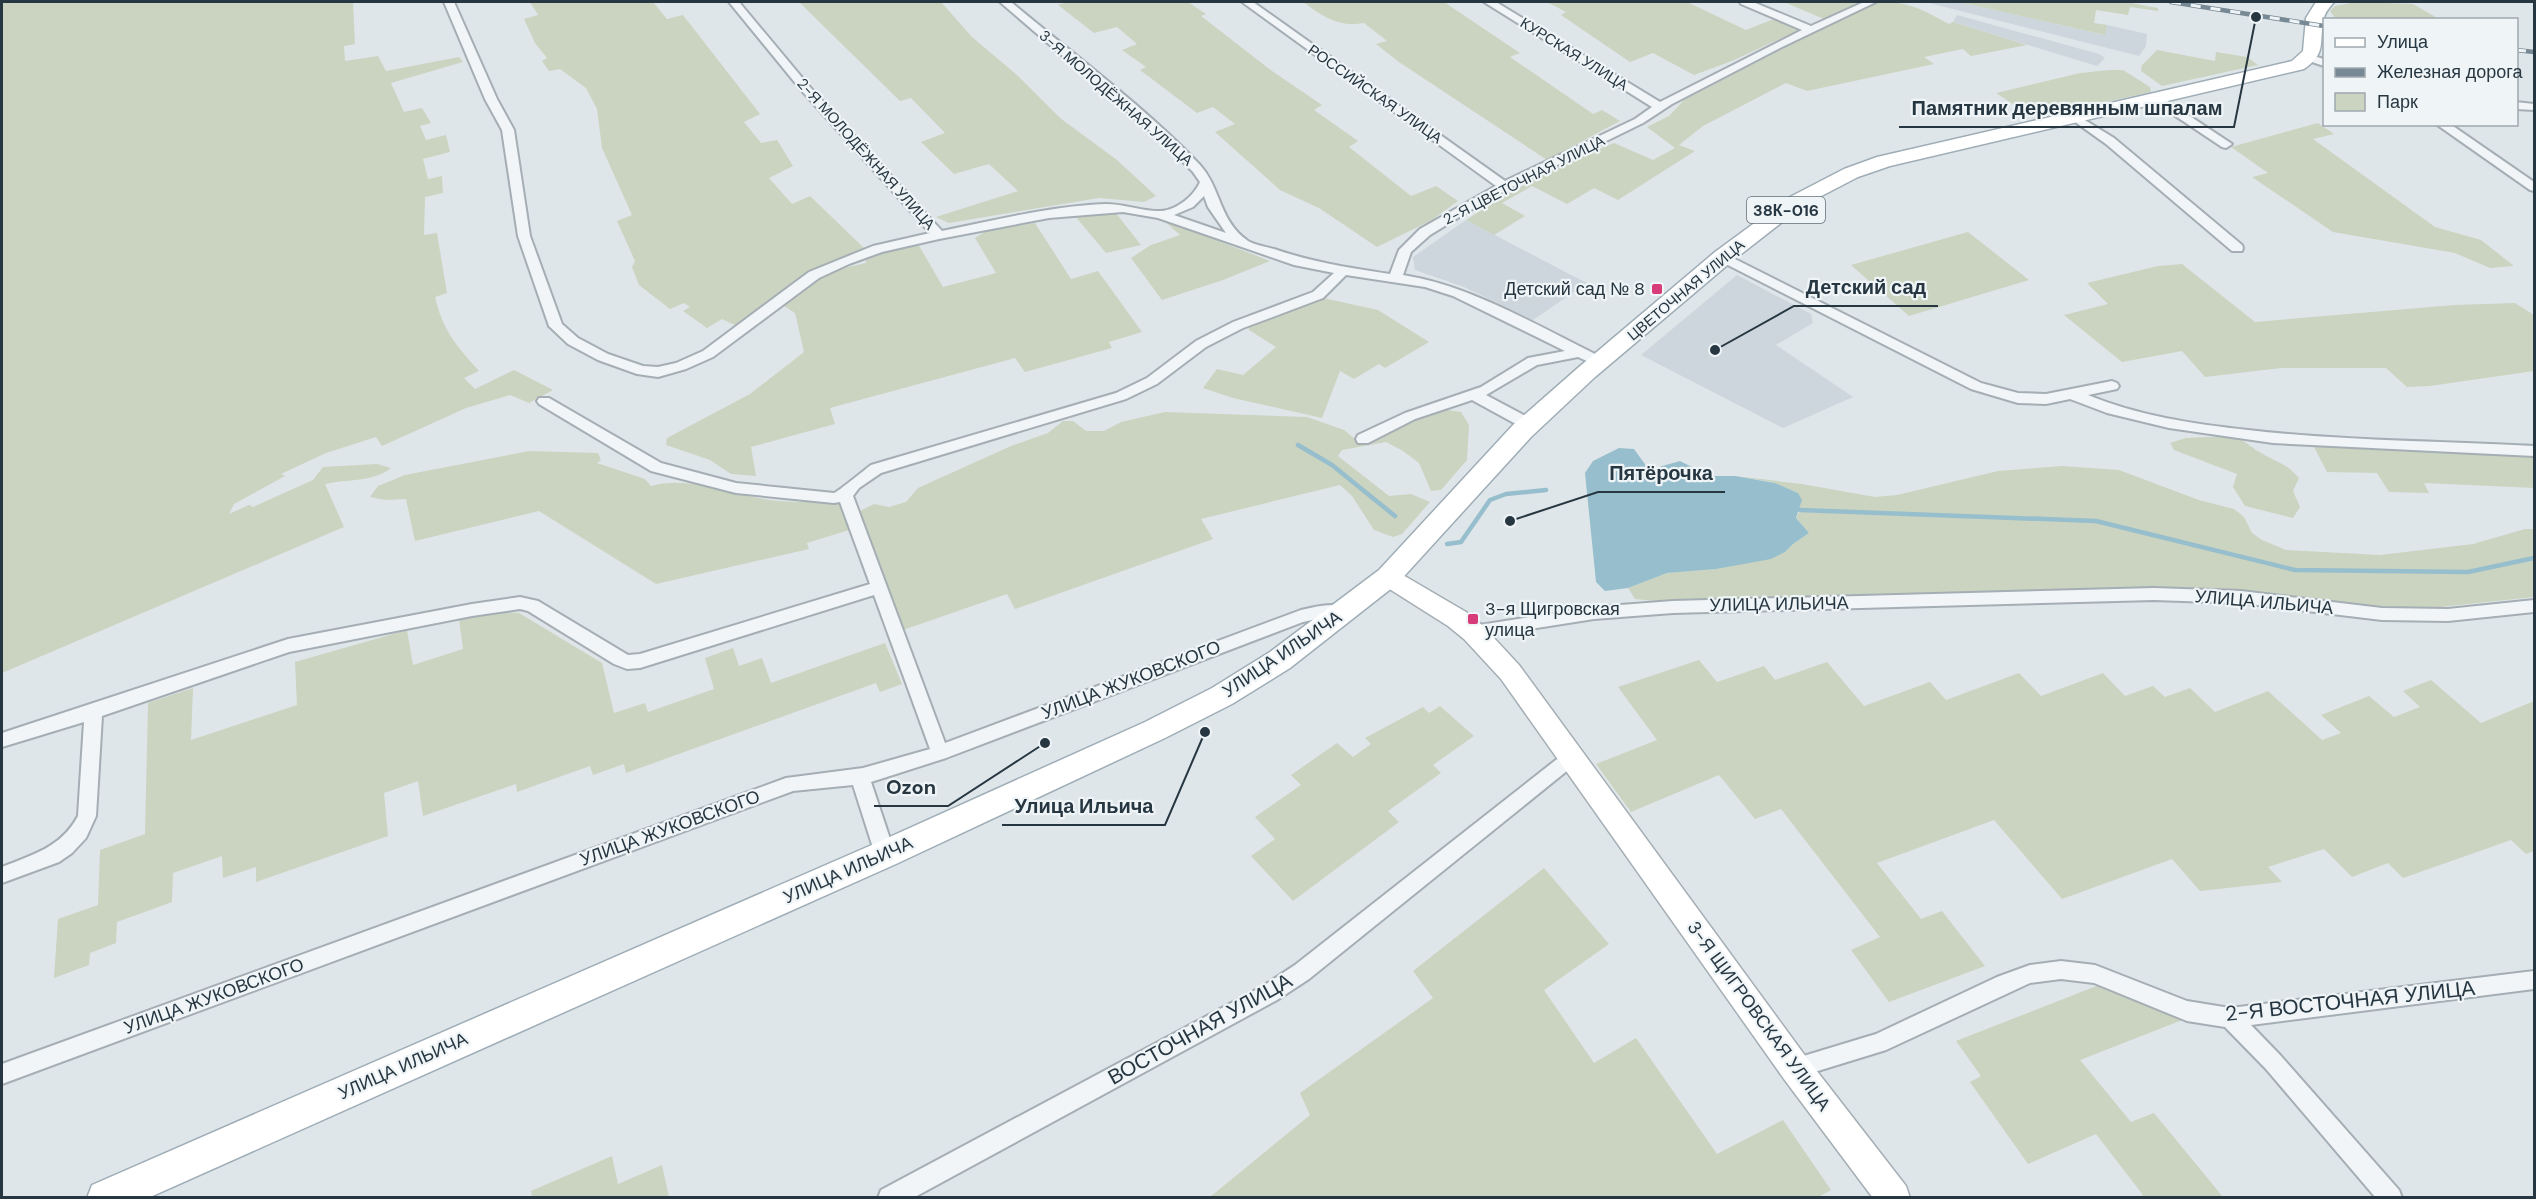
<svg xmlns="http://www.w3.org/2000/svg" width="2536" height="1199" font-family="'DM Sans',sans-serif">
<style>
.built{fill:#cdd6dc}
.green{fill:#cad4c0}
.water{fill:#97becc}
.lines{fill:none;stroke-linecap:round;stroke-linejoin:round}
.stream{stroke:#97becc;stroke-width:4.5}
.street-casing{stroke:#a4aeb4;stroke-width:4}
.secondary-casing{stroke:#a4aeb4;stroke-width:3}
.primary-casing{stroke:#9eadb6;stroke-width:3}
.street{fill:#f2f5f7;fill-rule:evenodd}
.secondary{fill:#fff;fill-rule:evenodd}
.primary{fill:#fff;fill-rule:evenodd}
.rail-casing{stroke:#778994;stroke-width:4.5}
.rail{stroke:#eff4f7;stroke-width:3;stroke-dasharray:10;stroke-linecap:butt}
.poi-dot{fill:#d83b79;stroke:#eff4f7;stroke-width:2}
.labels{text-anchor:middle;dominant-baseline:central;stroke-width:4.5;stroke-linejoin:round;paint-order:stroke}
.far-street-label{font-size:15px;fill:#273742;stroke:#eff4f7}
.shield{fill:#eff4f7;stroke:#637078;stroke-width:1.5}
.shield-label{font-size:16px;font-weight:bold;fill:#273742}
.poi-label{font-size:18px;fill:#273742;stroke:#eff4f7;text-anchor:end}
.street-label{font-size:18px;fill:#273742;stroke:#eff4f7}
.near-street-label{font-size:21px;fill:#273742;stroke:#eff4f7}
.leader{fill:none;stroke:#273742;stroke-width:2}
.callout-dot{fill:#273742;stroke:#eff4f7;stroke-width:2}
.callout-label{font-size:20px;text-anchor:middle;font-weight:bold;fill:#273742;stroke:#eff4f7;stroke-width:4.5;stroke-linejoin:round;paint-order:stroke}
</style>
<rect width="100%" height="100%" fill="#dfe6ea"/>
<g class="built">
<path d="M1925,2H1959L2104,35L2107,25L2147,34L2146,46L2139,56Z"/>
<path d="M1957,15L2099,54L2105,58L2097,66L1953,22Z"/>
<path d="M1466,220L1575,277L1587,283L1533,320L1464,287L1415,270L1413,257Z"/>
<path d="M1737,275L1811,314L1813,323L1776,345L1853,397L1783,428L1641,355Z"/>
</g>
<g class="green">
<path d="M2,2H353L355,44L344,46L345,61L378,56L386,71L459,57L463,62L391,83L404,112L422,108L431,123L420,126L426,140L446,135L450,152L423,159L428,179L442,176L443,193L425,197L424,235L437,233L447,293L435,297C443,331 456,345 479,371L464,378L475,389L514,370L553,390L529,403L510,395L466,408L382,446L376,437L326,453L281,474L285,476L234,504L229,514L249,505L253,507L313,480L323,467L377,464L391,468C374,482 347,479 325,484L344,527L2,673Z"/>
<path d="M530,2H653L667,19L683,15L760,114L744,122L761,143L777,140L793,166L769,178L792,204L810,196L865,249C811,270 781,288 737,326L722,319L707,328L683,311L690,307L684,303L670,309L639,285L632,267L635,261L617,221L632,215L602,148L597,109L586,88L560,69L549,71L542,61L547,58L535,43L524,19L538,15Z"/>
<path d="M799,2H941L972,37L1017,75L1060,118L1117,160L1156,196L1144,202L1099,198L949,223L936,217L1018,191L989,164L954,174L921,142L945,133L911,98L900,101Z"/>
<path d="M1067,2H1188L1206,14L1201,16L1272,71L1322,105L1314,110L1358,141L1349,147L1411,196L1436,186L1458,201L1432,220L1377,247L1319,208L1280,190L1215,132L1235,124L1213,107L1197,113L1140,70L1146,67L1122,50L1137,44L1117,27L1094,33L1058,5Z"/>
<path d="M1303,2H1444L1520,53L1510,57L1593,114L1602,110L1620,121L1547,160L1399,62L1376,44L1387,41L1364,23C1339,28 1322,16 1303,2Z"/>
<path d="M1547,2H1687L1746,30L1774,19L1799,30L1732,61L1694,75L1653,53L1630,62L1561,15L1566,12Z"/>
<path d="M1784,2H1862L1824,19Z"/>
<path d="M1879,2C1909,1 1923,10 1949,24L1953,22L2027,45L1971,56L1963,49L1924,57L1934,64L1807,91L1786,83L1703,126L1679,145L1695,151L1618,200L1594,188L1567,204L1532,186L1502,203L1525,216L1494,235L1466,220C1512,189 1562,164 1614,143L1653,160L1675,148L1647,127L1669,116L1684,100L1828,25Z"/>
<path d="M1959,2H2126L2158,8V11L2130,7L2128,15L2096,10L2094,23L2107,25L2105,35Z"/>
<path d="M2357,2L2413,4L2439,19H2336L2330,11L2335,6Z"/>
<path d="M2157,50L2215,61L2216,52L2247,57L2258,65L2162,86L2141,71L2142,65Z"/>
<path d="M2110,70H2123L2150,87L2151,92L2042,116L2019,108L1996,93L2080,73Z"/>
<path d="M2318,123L2334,134L2313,139L2435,227L2481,240L2514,266L2490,268L2455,253L2333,232L2252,177L2268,173L2231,147Z"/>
<path d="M1115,212L1141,245L1106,253L1075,216Z"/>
<path d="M1162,219L1270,261L1223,280L1162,300L1131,258L1151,245L1180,235Z"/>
<path d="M1035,223L1071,279L1098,271L1142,332L1109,342L1112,348L1025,372L1015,358L830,408L835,424L751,447L756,476L731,474L710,460L666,445L667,438L750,394L804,352L795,313L781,304L830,271L866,263V256L918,244L943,287L996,273L975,238L986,231Z"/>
<path d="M1968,232L2029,280L1909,316L1851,265Z"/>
<path d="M2182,264L2255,322L2454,305L2515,303L2534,315V371L2430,386L2407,387L2386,368H2281L2205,377L2182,351L2122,362L2064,315L2108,304L2087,283L2158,266Z"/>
<path d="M1323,298L1378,310L1429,342L1385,368L1379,364L1354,379L1340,371L1322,418L1233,398L1203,388L1217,369L1243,375L1276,347L1249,330L1248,325Z"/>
<path d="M1441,409L1461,412L1469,425L1467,460L1441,490L1431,491L1419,463L1403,451L1386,442L1342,450L1338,456L1389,496L1411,494L1430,502L1402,534L1393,537L1374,530L1352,496L1340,485L1201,519L1213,539L1015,609L1007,594L900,631L860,511L874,504L889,507L906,502L918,488L1011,446L1048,433L1063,421H1073L1086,431H1104L1121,422L1165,412L1307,417L1344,430L1357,441L1376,439Z"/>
<path d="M2228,436C2249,441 2246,445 2263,454C2280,464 2284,462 2299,478L2293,491L2300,507L2293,518L2245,506L2233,487L2237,474L2174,450L2170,443L2186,438Z"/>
<path d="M2314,447H2458L2534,453V488L2424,483L2429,493L2389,492L2377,473L2327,472Z"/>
<path d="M529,451L598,453L601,460L597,463L645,479L651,486C689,475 732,495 770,500C793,503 817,501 840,504L849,530L807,543L809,549L656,584L539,511L415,541L406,499L385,500L370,497L378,486L405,475Z"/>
<path d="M2062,466L2119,470L2199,500L2234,509L2244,517L2252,533L2262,540L2286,550L2380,555L2473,544L2525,529H2534V597L2421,609L2364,608L2232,591L2152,588L1656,601L1635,599L1628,588L1667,573L1716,569L1785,552L1793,544L1809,533L1796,518L1800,510L1798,493L1772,482L1735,476L1802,484L1875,497L1897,495L1998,471Z"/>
<path d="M503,612L519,613L602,663L614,713L645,703L648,712L714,689L705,658L733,648L739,666L762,658L771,683L885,643L902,684L880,692L876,683L626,773L624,764L593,775L590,766L517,792L516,784L423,816L418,781L384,793L388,836L256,882V867L223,878L222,856L173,873L172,902L117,922L116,943L90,953L89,965L54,978L58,919L98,905L100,850L145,834L148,703L193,688L191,740L297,705L295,662L407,630L413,665L463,649L459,619Z"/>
<path d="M1699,660L1717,682L1764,666L1775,680L1827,662L1864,706L1930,682L1946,700L2019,673L2041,696L2103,673L2125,696L2153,686L2165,697L2190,688L2215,712L2268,691L2322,740L2341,733L2321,715L2369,696L2394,717L2420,707L2403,691L2431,680L2481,723L2534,701V851L2526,854L2511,840L2403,878L2388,863L2352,877L2324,849L2268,867L2282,882L2200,891L2172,859L2062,899L1994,820L1877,863L1921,919L1942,911L1985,966L1889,1002L1851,950L1880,937L1781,809L1755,819L1719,775L1631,812L1596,764L1657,740L1618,687Z"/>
<path d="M1440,706L1474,736L1433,765L1441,773L1388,811L1399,822L1293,901L1251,856L1275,839L1255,817L1301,785L1291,775L1337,743L1353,757L1371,744L1365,738L1423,707L1429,713Z"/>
<path d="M1544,868L1609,944L1544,990L1594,1063L1636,1038L1717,1154L1783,1120L1831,1190L1817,1198L1210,1197L1310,1115L1300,1093L1433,998L1413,971Z"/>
<path d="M2099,985L2185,1019L2080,1060L2131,1122L2154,1113L2223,1197H2139L2143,1195L2096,1134L2028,1164L1970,1082L1981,1076L1956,1041Z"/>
<path d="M612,1156L618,1184L662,1165L669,1197H532L531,1191Z"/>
</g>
<path class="water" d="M1619,448L1634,449L1647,467L1655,468L1680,461L1710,476H1735L1775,483L1798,493L1802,500L1796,518L1809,533L1793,544L1785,552L1771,559L1716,569L1667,573L1628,588L1605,591L1596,582L1585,473L1593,461Z"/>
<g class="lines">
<g class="stream">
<path d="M1298,445L1332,465L1395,516"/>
<path d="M1800,510L2096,521L2295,570L2468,572L2534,558"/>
<path d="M1447,544L1461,542L1490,500L1506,494L1546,490"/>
</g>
<defs>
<g id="street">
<path d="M444,2H454L497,99L514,130L530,236L562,324L578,338L608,354L643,366L658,367L676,363L703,351L809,272L873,246L930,233L801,90L729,2H739L809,86L942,231C996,220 1051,206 1106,204C1124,204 1145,212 1161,211C1177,210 1194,196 1200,182L1193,172L1163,142L1000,2H1011C1073,54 1145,107 1200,165C1221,188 1219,221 1248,241C1255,245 1267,247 1274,249C1312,262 1350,268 1390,274L1399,250L1420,229L1496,186L1242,2H1253L1505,181L1635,119L1652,107L1484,2H1496L1660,102L1802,30L1741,4L1740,2H1753L1811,26L1864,2H1876L1782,47L1672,104L1643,123L1508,189L1469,211L1430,235L1411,252L1403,275C1473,286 1541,328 1605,359L1607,362L1600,367L1578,357L1537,365L1486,395L1535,421L1537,425L1535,429H1525L1472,400L1415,419L1368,443H1358L1356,439L1358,435L1405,413L1481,387L1528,358L1565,351L1453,296L1425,287L1346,275L1323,298L1243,328L1206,347L1157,384L1126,399L881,473L859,488L853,496L945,743L1301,610C1318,606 1334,602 1351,608L1353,612L1351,616L1325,617L1303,622L946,758L871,782L895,854L892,860L885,862L878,860L875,854L853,785L793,791L2,1084V1064L786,778L863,768L930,749L874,595L640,668L627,669L614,664L528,611L520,609L472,616L289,652L102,716L96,816L86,838L72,853L59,862L2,883V867C32,855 62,847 78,816L84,722L2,747V733L288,639L472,604L520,597L538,601L628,655L640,654L870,584L840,502L834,503L736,493L651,471L539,404L537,401L539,398H549L661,463L736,483L834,493C839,491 863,471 871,465L1116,393L1147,378L1196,341L1233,322L1313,292L1334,273L1294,265L1158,218L1123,212L1049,218L939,239L882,252L849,264L819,278L713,357L686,369L658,377L637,374L598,360L568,344L549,326L518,236L502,130L485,99ZM1204,196L1208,207L1226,233L1174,215L1193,207Z"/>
<path d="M2310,55L2324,59V66L2306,60V56Z"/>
<path d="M2157,96L2161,97L2232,144L2226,148L2222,147L2153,101L2151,99Z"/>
<path d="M2516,102L2534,104V110L2516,109Z"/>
<path d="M2075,114L2114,138L2242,245L2243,248L2242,251H2232L2106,144L2071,119V115Z"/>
<path d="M2436,124H2450L2534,182V191L2530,190Z"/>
<path d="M1723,253L1981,383L2018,393L2046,394L2112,381L2117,383L2119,386L2117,389L2088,395C2139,416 2194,424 2248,430C2343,441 2439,441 2534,446V456L2273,443L2169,428L2107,413L2070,399L2046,404L2018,403L1971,389L1718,260L1716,257L1718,254Z"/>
<path d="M2154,588L2241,591L2382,608L2448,609L2534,600V612L2448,621L2382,620L2241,603L2154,600L1673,613L1594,619L1473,638L1467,637L1465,632L1467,627L1473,626L1594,607L1673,601Z"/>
<path d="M1572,750L1578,752L1581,757L1578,762L1309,979L1277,1000L913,1198H878L881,1190L1263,986L1295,965L1566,752Z"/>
<path d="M2061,961L2095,965L2187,1001L2230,1008L2534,971V989L2251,1025L2280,1055L2399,1190L2402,1198H2376L2266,1069L2225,1027L2187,1021L2094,983L2061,979L2030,983L1886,1050L1795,1078L1787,1075L1784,1068L1787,1061L1876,1034L1997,977L2030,965Z"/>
</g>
<path id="secondary" d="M1388,568L1396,571L1466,612L1482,625L1519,665L1806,1057L1906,1186L1910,1198H1873L1784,1079L1501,679L1464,639L1448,626L1380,583L1376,577L1380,571Z"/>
<path id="primary" d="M2316,2H2334C2330,7 2325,12 2324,18C2318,42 2328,52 2304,69L1890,166L1858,177L1804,205L1731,262L1595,377L1531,437L1397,584L1290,668L1232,704L1165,738L896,864L148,1198H87L92,1185L874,844L1145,722L1212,688L1270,652L1379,570L1513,425L1579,367L1715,252L1790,197L1844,169L1877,157L2292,61L2303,51L2306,18Z"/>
</defs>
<use href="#street" class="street-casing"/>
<use href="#secondary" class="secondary-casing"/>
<use href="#primary" class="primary-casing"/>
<use href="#street" class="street"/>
<use href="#secondary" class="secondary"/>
<use href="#primary" class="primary"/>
<defs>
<g id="rail">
<path d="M2171,2L2324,26"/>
<path d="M2516,50L2534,52"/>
</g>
</defs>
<use href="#rail" class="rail-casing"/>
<use href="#rail" class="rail"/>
</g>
<g class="poi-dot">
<rect x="1651" y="283" width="12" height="12" rx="3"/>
<rect x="1467" y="613" width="12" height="12" rx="3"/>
</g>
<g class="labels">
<g class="far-street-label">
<text transform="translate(1574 54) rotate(32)">КУРСКАЯ УЛИЦА</text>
<text transform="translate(1375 94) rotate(35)">РОССИЙСКАЯ УЛИЦА</text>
<text transform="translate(1116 98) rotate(41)">3-Я МОЛОДЁЖНАЯ УЛИЦА</text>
<text transform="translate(866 154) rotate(48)">2-Я МОЛОДЁЖНАЯ УЛИЦА</text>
<text transform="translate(1524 180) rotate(-27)">2-Я ЦВЕТОЧНАЯ УЛИЦА</text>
<text transform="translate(1686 290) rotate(-40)">ЦВЕТОЧНАЯ УЛИЦА</text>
</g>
<rect class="shield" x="1747" y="197" width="78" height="26" rx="4.5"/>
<g class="shield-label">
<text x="1786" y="210">38К-016</text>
</g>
<g class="poi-label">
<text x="1645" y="289">Детский сад № 8</text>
<text x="1485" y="609" text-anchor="start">3-я Щигровская<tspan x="1485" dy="21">улица</tspan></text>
</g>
<g class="street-label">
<text transform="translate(2264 602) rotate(5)">УЛИЦА ИЛЬИЧА</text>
<text transform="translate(1779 604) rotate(-1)">УЛИЦА ИЛЬИЧА</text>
<text transform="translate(1282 654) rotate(-34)">УЛИЦА ИЛЬИЧА</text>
<text transform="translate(1131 680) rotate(-21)">УЛИЦА ЖУКОВСКОГО</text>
<text transform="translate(670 828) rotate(-20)">УЛИЦА ЖУКОВСКОГО</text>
<text transform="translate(848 870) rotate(-24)">УЛИЦА ИЛЬИЧА</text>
<text transform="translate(214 996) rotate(-20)">УЛИЦА ЖУКОВСКОГО</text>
<text transform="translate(1759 1016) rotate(54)">3-Я ЩИГРОВСКАЯ УЛИЦА</text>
<text transform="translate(403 1066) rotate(-24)">УЛИЦА ИЛЬИЧА</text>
</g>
<g class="near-street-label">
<text transform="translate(2350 1001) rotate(-6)">2-Я ВОСТОЧНАЯ УЛИЦА</text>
<text transform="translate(1200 1029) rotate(-29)">ВОСТОЧНАЯ УЛИЦА</text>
</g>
</g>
<path class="leader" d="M2256 17L2234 127H1899M1715 350L1794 306H1938M1510 521L1598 492H1725M1045 743L948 806H874M1205 732L1165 825H1002"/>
<g class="callout-dot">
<circle cx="2256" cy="17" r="6"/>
<circle cx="1715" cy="350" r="6"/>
<circle cx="1510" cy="521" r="6"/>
<circle cx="1045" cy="743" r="6"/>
<circle cx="1205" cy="732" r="6"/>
</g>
<g class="callout-label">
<text x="2067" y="115">Памятник деревянным шпалам</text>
<text x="1866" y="294">Детский сад</text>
<text x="1661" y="480">Пятёрочка</text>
<text x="911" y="794">Ozon</text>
<text x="1084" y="813">Улица Ильича</text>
</g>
<rect width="2536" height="1199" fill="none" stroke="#273742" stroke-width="6"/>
<rect x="2323" y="18" width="195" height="108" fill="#eff4f7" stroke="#9fa8af" stroke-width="1.5"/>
<rect x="2335" y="38" width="30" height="9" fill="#ffffff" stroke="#9fa8af" stroke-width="1.5"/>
<text x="2377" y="48" font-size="18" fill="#273742">Улица</text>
<rect x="2335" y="68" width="30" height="9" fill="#778994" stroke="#9fa8af" stroke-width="1.5"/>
<text x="2377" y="78" font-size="18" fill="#273742">Железная дорога</text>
<rect x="2335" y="93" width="30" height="18" fill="#cad4c0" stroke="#9fa8af" stroke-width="1.5"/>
<text x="2377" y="108" font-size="18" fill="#273742">Парк</text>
</svg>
